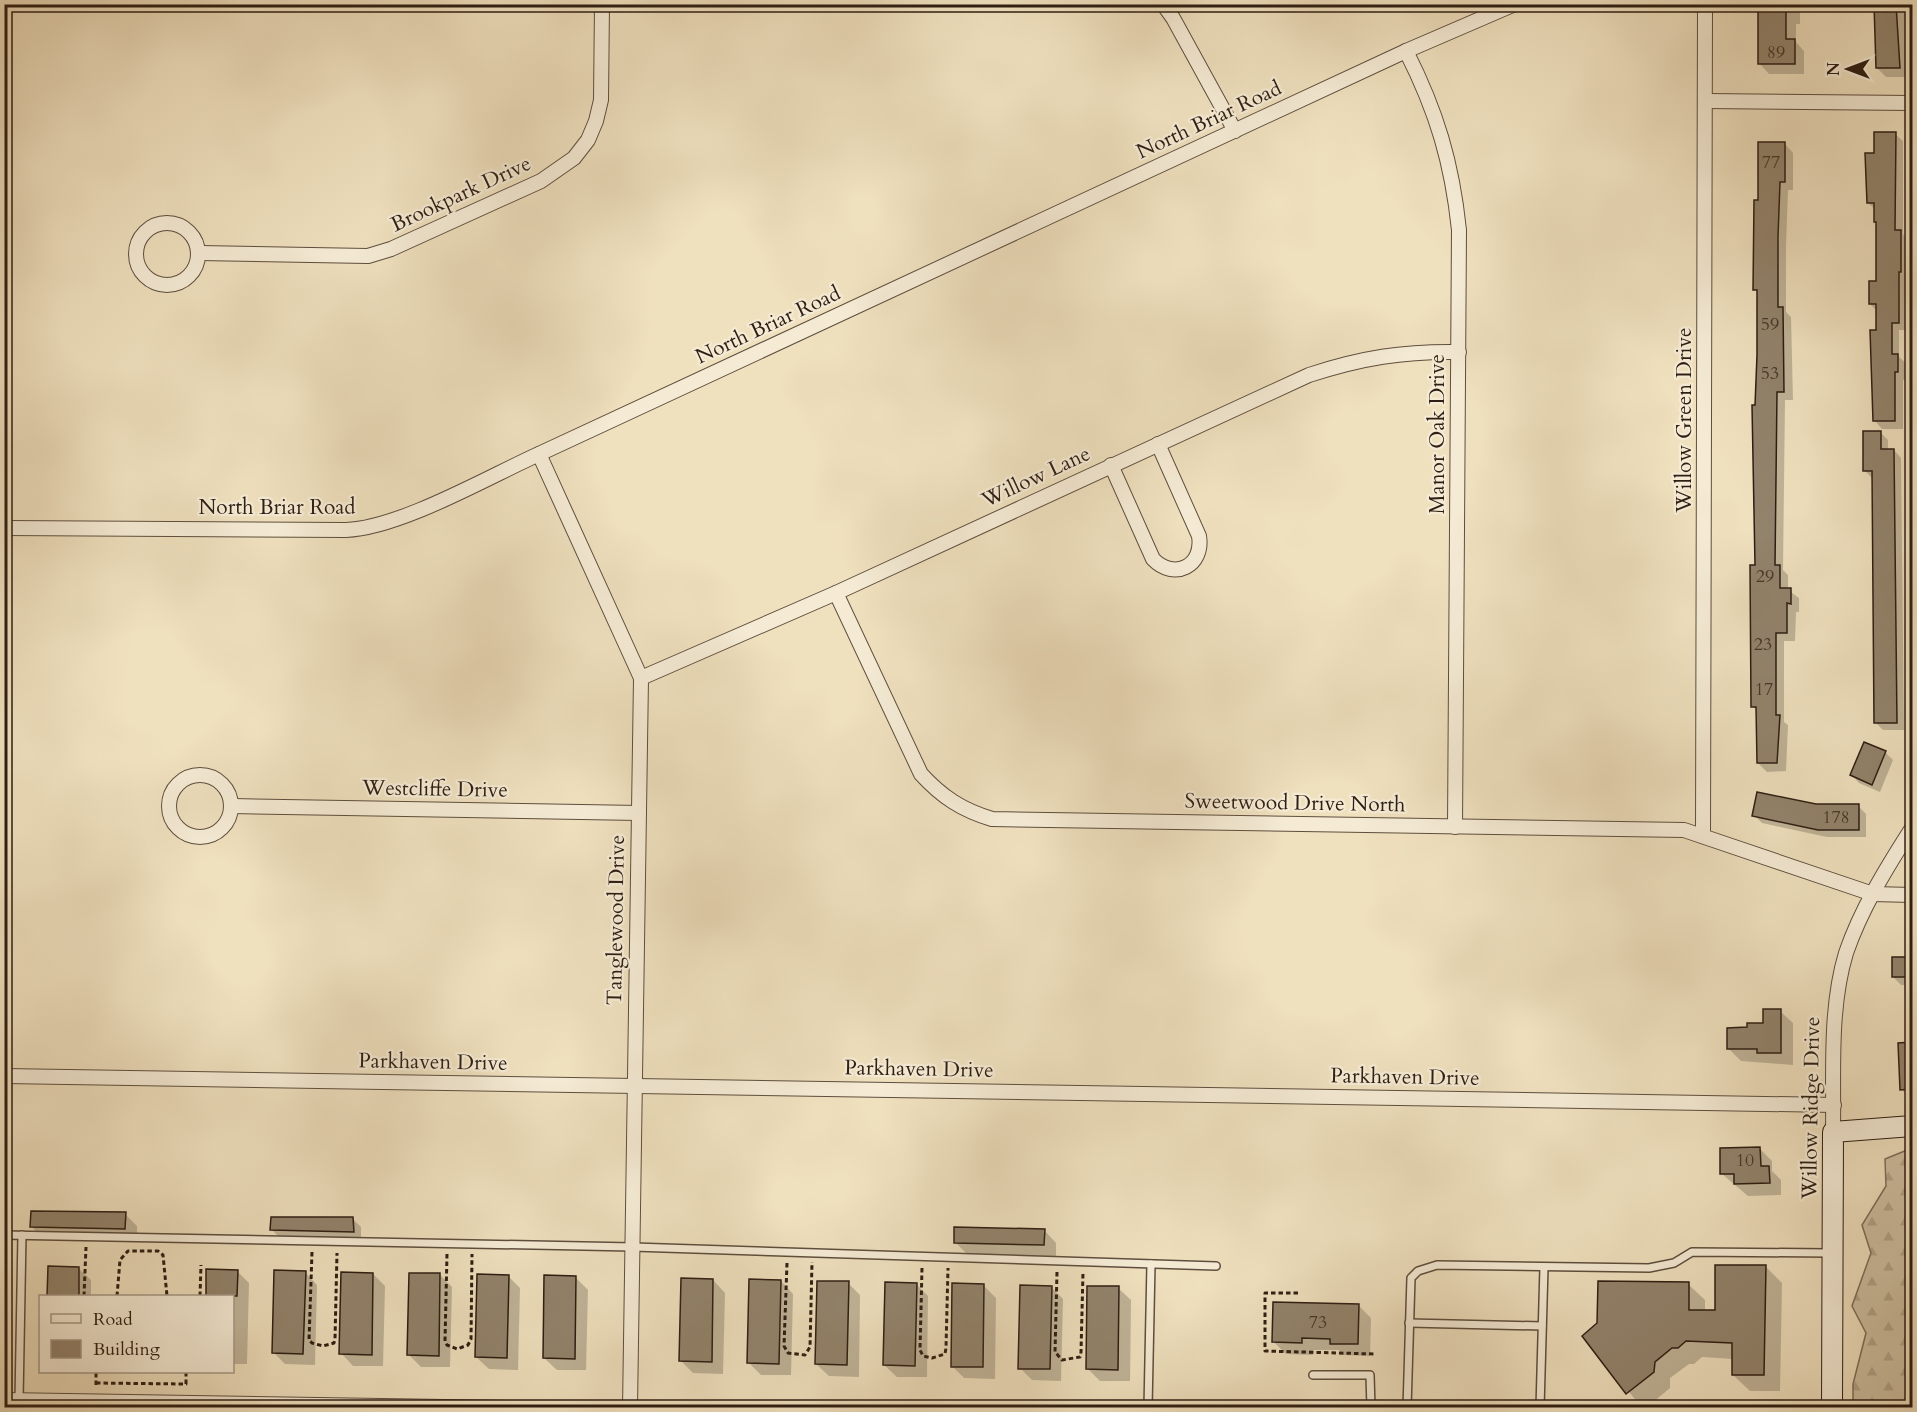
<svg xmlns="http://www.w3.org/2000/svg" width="1917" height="1412" font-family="Cardo,serif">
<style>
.forest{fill:url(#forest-firs);stroke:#7e6e5a;stroke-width:1.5}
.shadow{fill:#0003}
.building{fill:#92836c;stroke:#2e1e13;stroke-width:1.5}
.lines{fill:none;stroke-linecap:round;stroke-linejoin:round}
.lane-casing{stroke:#5e4e3e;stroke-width:10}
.street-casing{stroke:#5e4e3e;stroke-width:16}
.secondary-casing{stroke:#2e1e13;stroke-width:22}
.path{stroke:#2e1e13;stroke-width:3;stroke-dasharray:4.5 3;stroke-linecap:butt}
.lane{stroke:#f5ebd5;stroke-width:7}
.street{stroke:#f5ebd5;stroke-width:14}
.secondary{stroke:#f5ebd5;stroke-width:20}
.labels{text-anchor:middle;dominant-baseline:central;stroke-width:4.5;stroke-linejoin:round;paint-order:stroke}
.number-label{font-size:18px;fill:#473729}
.street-label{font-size:21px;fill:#2e1e13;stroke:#f5ebd5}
</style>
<defs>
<pattern id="forest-firs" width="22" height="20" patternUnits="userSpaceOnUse" patternTransform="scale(1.5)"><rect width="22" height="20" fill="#cebfa1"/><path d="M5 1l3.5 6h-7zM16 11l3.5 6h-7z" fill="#b1a48a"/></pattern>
</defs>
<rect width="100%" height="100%" fill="#efe0be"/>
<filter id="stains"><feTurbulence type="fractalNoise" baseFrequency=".00333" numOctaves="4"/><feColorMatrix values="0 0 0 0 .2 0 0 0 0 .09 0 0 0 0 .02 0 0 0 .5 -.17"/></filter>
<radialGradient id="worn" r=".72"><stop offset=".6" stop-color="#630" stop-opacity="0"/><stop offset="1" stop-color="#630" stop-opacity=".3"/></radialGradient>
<path class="forest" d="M1907,1150H1912V1407H1853V1384L1866,1333L1852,1306L1871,1253L1862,1225L1886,1186L1885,1159Z"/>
<g class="shadow">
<path d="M1759,4H1800V24H1796V42L1804,51V74H1769L1759,63Z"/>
<path d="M1876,4H1905L1908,77H1886L1877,68Z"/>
<path d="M1895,134L1903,141V234L1908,240L1906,330H1899V357L1906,363V380H1903V429H1882L1875,421L1877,311L1870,304L1878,282V224L1875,209L1868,203L1876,154Z"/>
<path d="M1785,144L1793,153V190H1788L1786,246V312L1791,317L1793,400H1785L1783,570L1788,575V590L1799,598V612H1796L1795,641H1784V722L1788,725L1786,771L1767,772L1758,763V712L1753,706L1758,292L1755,289L1759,202Z"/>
<path d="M1880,432L1888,440V450H1894L1901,458L1904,730H1883L1875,722L1873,479L1865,471Z"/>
<path d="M1885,752L1893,760L1880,792L1859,783L1852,775Z"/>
<path d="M1815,806H1858L1866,814V837H1827L1762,823L1754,815Z"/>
<path d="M1893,958H1912V985H1901L1893,977Z"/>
<path d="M1780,1011L1793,1023V1065L1741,1061L1729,1049L1748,1029L1765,1024Z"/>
<path d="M1900,1044H1912V1100L1901,1089Z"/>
<path d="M1760,1149L1772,1161V1171L1781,1180V1195L1748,1196L1722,1174Z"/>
<path d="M125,1214L137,1226V1241L44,1239L32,1227Z"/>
<path d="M353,1219L361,1227V1239L280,1238L272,1230Z"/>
<path d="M1044,1230L1056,1243V1257L968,1255L955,1242Z"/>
<path d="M1765,1266L1782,1283L1780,1391H1750L1733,1375V1359L1702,1357L1694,1364H1689L1670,1378V1388L1646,1408H1642L1584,1336L1688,1284L1705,1300V1311H1717Z"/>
<path d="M49,1268H78L91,1280V1296H49Z"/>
<path d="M208,1270L237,1271L249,1283L247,1364H232V1296H207Z"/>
<path d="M305,1272L317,1285L315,1365L285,1364L273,1352Z"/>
<path d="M373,1274L385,1286L383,1366H353L341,1353Z"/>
<path d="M440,1275L452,1287L450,1367H421L409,1355Z"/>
<path d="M508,1276L520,1288L518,1370L489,1369L476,1357Z"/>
<path d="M575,1277L588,1290L586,1370H557L544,1358Z"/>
<path d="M713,1280L725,1293L723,1374L693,1373L681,1361Z"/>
<path d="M781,1281L793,1294L791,1375H761L748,1362Z"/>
<path d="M848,1283L860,1295L859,1377L829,1376L816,1364Z"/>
<path d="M916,1284L928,1296L927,1377H897L884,1365Z"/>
<path d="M983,1285L996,1298L995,1379L964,1378L952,1366Z"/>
<path d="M1051,1287L1063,1299L1061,1381L1032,1380L1020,1368Z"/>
<path d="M1118,1288L1131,1300L1130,1381H1100L1088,1369Z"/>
<path d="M1358,1305L1371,1318L1370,1356L1343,1355L1339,1350H1313V1355L1286,1354L1274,1342Z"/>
</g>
<g class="building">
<path d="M1758,4H1786V39H1795V64H1758Z"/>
<path d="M1874,4H1896L1900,68H1876Z"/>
<path d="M1874,132H1896L1895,230H1901V272H1899V323H1892V354H1898V372H1895V421H1873L1870,330H1876V304H1869V281H1876V222H1874V203H1867L1865,153H1874Z"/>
<path d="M1758,142H1785V182H1780L1778,237V307H1783L1784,392H1777L1775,565H1780V588H1791V604L1787,603V633H1776V715H1780L1777,763H1757L1756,707H1751L1750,565H1755L1752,405H1755L1757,355V290H1753L1754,200H1758Z"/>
<path d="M1863,431H1881V449H1894L1897,723H1874L1872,471H1863Z"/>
<path d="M1864,742L1886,751L1872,785L1850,775Z"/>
<path d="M1757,792L1816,804H1859V830H1818L1752,816Z"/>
<rect x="1892" y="957" width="20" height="20"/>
<path d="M1763,1009H1781V1053H1757V1049H1727V1028L1747,1027V1023H1763Z"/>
<path d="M1912,1042V1089L1900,1090L1898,1043Z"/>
<path d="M1760,1147L1761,1166H1769L1770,1183L1734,1184V1174H1720V1148Z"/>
<path d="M31,1211L126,1212L125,1229L30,1227Z"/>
<path d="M271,1217H353L354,1232L270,1230Z"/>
<path d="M954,1227L1045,1229L1044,1245L954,1243Z"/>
<path d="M1715,1265H1766L1764,1375H1732V1343L1686,1341L1678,1348H1672L1655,1362L1654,1372L1626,1394L1582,1336L1597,1323L1598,1281L1689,1282V1310H1715Z"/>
<path d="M48,1266L79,1267V1296H47Z"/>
<path d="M206,1269L238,1270L237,1296H206Z"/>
<path d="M274,1270L306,1271L303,1354L272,1353Z"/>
<path d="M341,1272L373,1273L372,1355L339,1354Z"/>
<path d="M409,1273H440L439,1356L407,1355Z"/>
<path d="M477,1274L509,1275L507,1358L475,1357Z"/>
<path d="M544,1275L576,1276L575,1359L543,1358Z"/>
<path d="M681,1278L713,1279L712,1362L679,1361Z"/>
<path d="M749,1279L781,1280L779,1364L747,1363Z"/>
<path d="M817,1281H849L847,1365L815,1364Z"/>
<path d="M885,1282L917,1283L915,1366L883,1365Z"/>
<path d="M952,1283L984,1284L983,1367H951Z"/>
<path d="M1020,1285L1052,1286L1050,1369H1018Z"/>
<path d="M1087,1286H1119L1118,1370L1086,1369Z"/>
<path d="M1273,1302L1359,1304L1358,1344H1330V1339L1302,1338V1343L1272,1342Z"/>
</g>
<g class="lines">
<defs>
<g id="lane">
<path d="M4,1235L633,1247L1216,1266"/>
<path d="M1409,1323L1542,1326"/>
<path d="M1313,1375H1370L1371,1408"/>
<path d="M19,1400L22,1235"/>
<path d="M1148,1408L1151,1264"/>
<path d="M1407,1408L1411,1278L1418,1271L1437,1265L1649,1268L1674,1263L1692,1252L1830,1253"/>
<path d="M1540,1408L1544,1267"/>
</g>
<g id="street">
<path d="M1163,4L1173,18L1235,131"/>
<path d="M1406,51C1437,112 1452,163 1459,230L1455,827"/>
<path d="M1706,101L1912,103"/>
<circle cx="167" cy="254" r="31"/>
<path d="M199,253L368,256L391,249L541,181L574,158L588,140L596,121L601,100L602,4"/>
<path d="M539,454L641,678L630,1408"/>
<path d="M1111,465L1153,559C1174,581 1204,566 1199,536L1158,444"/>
<path d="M4,528L346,530C400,528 488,477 539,454L1406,51L1515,4"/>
<path d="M836,593L921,774C942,797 962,810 992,819L1684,830L1873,894L1912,895"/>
<path d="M641,678L836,593L1309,375C1361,358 1403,351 1459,352"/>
<circle cx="200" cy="806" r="31"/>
<path d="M232,806L639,813"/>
<path d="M1703,836L1705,4"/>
<path d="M4,1076L1834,1105"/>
<path d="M1833,1132C1834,1074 1829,1009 1846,953C1861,909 1887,867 1912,828"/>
<path d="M4,1400L509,1408"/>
</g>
<path id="secondary" d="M1832,1408L1833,1132L1912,1126"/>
</defs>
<use href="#lane" class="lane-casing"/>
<use href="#street" class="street-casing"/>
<use href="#secondary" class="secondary-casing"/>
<g class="path">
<path d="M312,1252L309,1340L312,1343L323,1346L334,1343L335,1339L337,1253"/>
<path d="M447,1254L445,1341L447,1345L457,1349L468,1345L471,1339L472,1254"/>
<path d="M787,1263L784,1346L788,1353L805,1355L810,1347L812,1262"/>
<path d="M922,1268L920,1350L923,1356L932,1358L945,1354L946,1348L948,1268"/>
<path d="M1057,1272L1055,1352L1062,1360L1080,1357L1081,1352L1083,1272"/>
<path d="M1298,1293H1265V1351L1375,1354"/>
<path d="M84,1296L86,1247"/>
<path d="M117,1296L120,1260L128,1251H158L163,1255L167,1296"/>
<path d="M200,1296L201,1265"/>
<path d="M96,1383L186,1384V1372"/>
<path d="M96,1385V1372"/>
</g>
<use href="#lane" class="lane"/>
<use href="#street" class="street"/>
<use href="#secondary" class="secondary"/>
</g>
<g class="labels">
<g class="number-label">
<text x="1776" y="52">89</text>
<text x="1771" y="162">77</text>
<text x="1770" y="324">59</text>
<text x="1770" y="373">53</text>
<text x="1765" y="576">29</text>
<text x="1763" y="644">23</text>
<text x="1764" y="689">17</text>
<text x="1836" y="817">178</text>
<text x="1745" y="1160">10</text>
<text x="1318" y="1322">73</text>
</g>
<g class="street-label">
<text transform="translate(1209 120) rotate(-25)">North Briar Road</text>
<text transform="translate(461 194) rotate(-25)">Brookpark Drive</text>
<text transform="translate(768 325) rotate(-25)">North Briar Road</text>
<text transform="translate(1684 420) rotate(-90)">Willow Green Drive</text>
<text transform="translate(1437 434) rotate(-90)">Manor Oak Drive</text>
<text transform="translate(1036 477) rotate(-25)">Willow Lane</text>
<text x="277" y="507">North Briar Road</text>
<text transform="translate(435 789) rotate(1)">Westcliffe Drive</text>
<text transform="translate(1295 803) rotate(1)">Sweetwood Drive North</text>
<text transform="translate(616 920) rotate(-89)">Tanglewood Drive</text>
<text transform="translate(433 1062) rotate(1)">Parkhaven Drive</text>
<text transform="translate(919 1069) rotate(1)">Parkhaven Drive</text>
<text transform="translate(1405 1077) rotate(1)">Parkhaven Drive</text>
<text transform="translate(1811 1108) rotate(-89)">Willow Ridge Drive</text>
</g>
</g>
<rect width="1917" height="1412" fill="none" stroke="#efe0be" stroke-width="24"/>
<rect x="6" y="6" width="1905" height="1400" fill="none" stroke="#2e1e13" stroke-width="3"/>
<rect x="12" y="12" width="1893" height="1388" fill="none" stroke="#2e1e13" stroke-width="1.5"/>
<rect x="39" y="1295" width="195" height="78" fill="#f5ebd5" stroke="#a59987" stroke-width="1.5"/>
<rect x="51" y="1314" width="30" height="9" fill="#f5ebd5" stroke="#a59987" stroke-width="1.5"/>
<text x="93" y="1325" font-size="18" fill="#2e1e13">Road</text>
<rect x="51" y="1340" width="30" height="18" fill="#92836c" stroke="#a59987" stroke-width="1.5"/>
<text x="93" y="1355" font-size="18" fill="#2e1e13">Building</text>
<g transform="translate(1848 69) rotate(270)" stroke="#f5ebd5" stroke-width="4.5" paint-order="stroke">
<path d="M0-4.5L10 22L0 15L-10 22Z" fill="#2e1e13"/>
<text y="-9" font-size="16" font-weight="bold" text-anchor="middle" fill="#2e1e13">N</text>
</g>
<rect width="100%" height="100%" filter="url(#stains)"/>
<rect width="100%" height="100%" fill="url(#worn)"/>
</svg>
